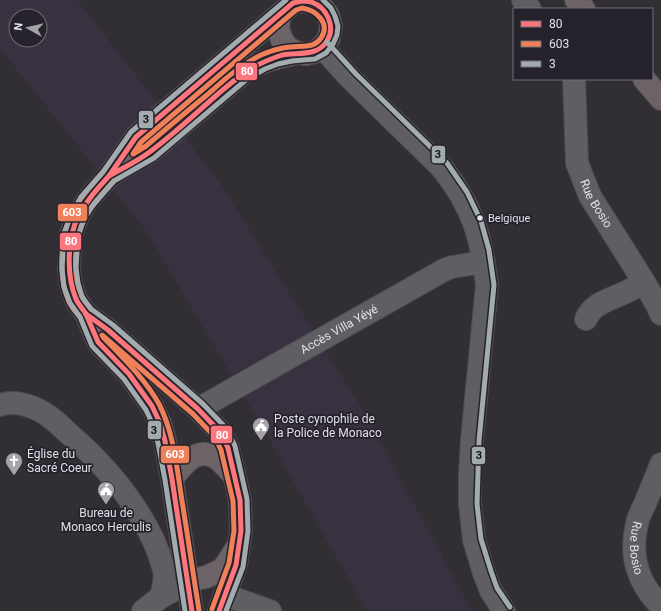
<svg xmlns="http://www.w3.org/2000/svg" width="661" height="611" font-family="Roboto,sans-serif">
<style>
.built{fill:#373140;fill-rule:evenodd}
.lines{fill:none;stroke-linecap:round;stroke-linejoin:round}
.minor-casing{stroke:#4e4b50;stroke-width:24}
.major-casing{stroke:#4e4b50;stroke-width:24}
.minor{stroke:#5f5e62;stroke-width:22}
.major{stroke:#6b6365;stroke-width:22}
.bus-1-casing{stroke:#26222c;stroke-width:8}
.bus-2-casing{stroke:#26222c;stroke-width:8}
.bus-3-casing{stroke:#26222c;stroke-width:8}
.bus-1{stroke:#fd767b;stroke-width:5}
.bus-2{stroke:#f0805a;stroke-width:5}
.bus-3{stroke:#a2abad;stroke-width:5}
.bus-dot{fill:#e3e0e7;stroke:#26222c;stroke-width:1.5}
.labels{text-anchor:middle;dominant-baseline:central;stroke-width:3.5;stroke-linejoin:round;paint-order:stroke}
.bus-label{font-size:11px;fill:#e3e0e7;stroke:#26222c;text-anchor:start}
.street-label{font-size:12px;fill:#e3e0e7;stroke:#26222c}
.poi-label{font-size:12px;fill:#e3e0e7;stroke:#26222c;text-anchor:start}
.line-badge{stroke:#26222c;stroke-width:1.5}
.badge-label{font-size:11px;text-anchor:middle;font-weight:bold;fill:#fff}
.pale-badge-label{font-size:11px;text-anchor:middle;font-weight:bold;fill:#111}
</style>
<rect width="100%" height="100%" fill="#312e34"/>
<path class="built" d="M0,0H77L219,181L364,412L472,611H367L261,425L146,231L0,49ZM16,16H40V40H16Z"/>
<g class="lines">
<defs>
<g id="minor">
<path d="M523,0L530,9"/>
<path d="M322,47L351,79L442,168C473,207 481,236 487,285L472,440L470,475V504L474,540L484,573L491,591L504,611"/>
<path id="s1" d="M574,79L577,163L590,196L644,282L657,305L661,314"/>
<path d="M586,319C593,303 609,300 624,293C631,290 638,286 644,282"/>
<path d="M0,405C14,400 31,405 44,413C52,418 60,425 67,432C95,456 120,483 139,514C150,531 159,551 164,570C166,577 163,589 161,597"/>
<path id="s2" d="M198,409L444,270L452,267L484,262"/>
<path id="s3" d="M661,464C656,477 650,491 645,504C642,510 638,517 637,524C629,555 638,584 661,606"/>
<path d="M225,595L270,611"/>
<path d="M143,611L161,597L174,590"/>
</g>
<g id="major">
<path d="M576,0L584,9"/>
<path d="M644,79L661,99"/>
<path d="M113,173L150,152L243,73C263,60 275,58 298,53"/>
<path d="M87,315L108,330L198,409L221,433L228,448L240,500L241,531L236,565L219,611"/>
<path d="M172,479C182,466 197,445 216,458C223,462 228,470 234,475"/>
<path d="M188,581L206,577L223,569L236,549"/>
<path d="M192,611L172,479L165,441L160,423L152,406L129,374L98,342L86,314L76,300L71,285L69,268L71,234L78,216L87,201L109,176L136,137L256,35L280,14L293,3L302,1L312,2L321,6L328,15L331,26L329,38L322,47L315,52L306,54L298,53L288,48L282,40L278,28L280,14"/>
</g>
</defs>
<use href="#minor" class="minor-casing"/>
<use href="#major" class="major-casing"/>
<use href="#minor" class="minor"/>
<use href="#major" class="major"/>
<defs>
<g id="bus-1">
<path d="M302,1C305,1 308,1 311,2C327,7 336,27 327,41C317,57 298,52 282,55C273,58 263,62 254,67C241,74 230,84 218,94C196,113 174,134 151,151C138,161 123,168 109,176L136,137L293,3Z"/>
<path d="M86,314L108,330L198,409L221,433L228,448L240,500L241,531L236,565L219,611"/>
<path d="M86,314L98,342L129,374L152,406L160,423L165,441L172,479L192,611"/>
<path d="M86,314C83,309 78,304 76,299C66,275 67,237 79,215C87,200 98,188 109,176"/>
</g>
<g id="bus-2">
<path d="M302,8C316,10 331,23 321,38C319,41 315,44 312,45C305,47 297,46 290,47C280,48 270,51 261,55C240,65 224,80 207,95C186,112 166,129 146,146L133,154L141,142L296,10Z"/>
<path d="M91,309C88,305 84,301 82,296C72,276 74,238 85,218C92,204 103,193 114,181"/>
<path d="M80,317C76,313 72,308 69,302C58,277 60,237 72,213C80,197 92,185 103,172"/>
<path d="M199,610C193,574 188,537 182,501C177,469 174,433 159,404C145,379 123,358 104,338L102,335L193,414L215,437L221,450L233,501L234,531L229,563L212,609"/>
</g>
<g id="bus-3">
<path d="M327,42L356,74L447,163L467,192L481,221L489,250L494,285L479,441L477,504L481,539L491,571L497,588L510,607"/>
<path d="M185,611L165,480L158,443L153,425L146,410L124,379L92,346L80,317L70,303L64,287L62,269L64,233L72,213L81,197L103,172L131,132L286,0"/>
<path d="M226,611L243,567L248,531L247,499L235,446L227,429L203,404L113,325L91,309L82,297L78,283L76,268L78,236L84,219L93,205L114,181L154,158L247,79L265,69L278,64L292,61L315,59L326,53L333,44L337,35L338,26L335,16L331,8L323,0"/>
</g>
</defs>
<use href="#bus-1" class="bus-1-casing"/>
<use href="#bus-2" class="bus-2-casing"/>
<use href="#bus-3" class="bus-3-casing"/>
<use href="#bus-1" class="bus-1"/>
<use href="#bus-2" class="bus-2"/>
<use href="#bus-3" class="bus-3"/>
</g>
<defs>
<symbol id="civic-pin" viewBox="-11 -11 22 30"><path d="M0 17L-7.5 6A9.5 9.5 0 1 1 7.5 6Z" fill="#a5a2a8" stroke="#26222c"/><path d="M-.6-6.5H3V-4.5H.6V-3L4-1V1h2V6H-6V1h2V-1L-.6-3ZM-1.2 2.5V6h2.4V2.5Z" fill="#fff"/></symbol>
<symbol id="church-pin" viewBox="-11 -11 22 30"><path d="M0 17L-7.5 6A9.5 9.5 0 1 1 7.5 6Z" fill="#a5a2a8" stroke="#26222c"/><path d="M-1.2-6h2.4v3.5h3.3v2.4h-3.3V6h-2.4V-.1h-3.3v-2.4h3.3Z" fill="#fff"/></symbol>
</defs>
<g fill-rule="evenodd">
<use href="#civic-pin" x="251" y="416" width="20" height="27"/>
<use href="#church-pin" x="4" y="451" width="20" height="27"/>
<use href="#civic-pin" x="96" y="480" width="20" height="27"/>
</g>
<circle class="bus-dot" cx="480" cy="218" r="3.5"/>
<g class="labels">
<g class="bus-label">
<text x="488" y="218">Belgique</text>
</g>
<g class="street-label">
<text stroke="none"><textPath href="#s1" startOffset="129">Rue Bosio</textPath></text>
<text stroke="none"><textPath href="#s2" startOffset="162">Accès Villa Yéyé</textPath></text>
<text stroke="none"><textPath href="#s3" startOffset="89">Rue Bosio</textPath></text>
</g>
<g class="poi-label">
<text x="274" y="419">Poste cynophile de<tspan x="274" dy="14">la Police de Monaco</tspan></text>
<text x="27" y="454">Église du<tspan x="27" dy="14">Sacré Coeur</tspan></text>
<text x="106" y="513" text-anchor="middle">Bureau de<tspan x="106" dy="14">Monaco Herculis</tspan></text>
</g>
</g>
<g class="line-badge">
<rect x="235" y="62" width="23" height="19" rx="4" fill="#fd767b"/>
<rect x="138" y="110" width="16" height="19" rx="4" fill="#a2abad"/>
<rect x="431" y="145" width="15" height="19" rx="4" fill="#a2abad"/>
<rect x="57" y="203" width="31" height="19" rx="4" fill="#f0805a"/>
<rect x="59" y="232" width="23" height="19" rx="4" fill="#fd767b"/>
<rect x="147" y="420" width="15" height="20" rx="4" fill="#a2abad"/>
<rect x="210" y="425" width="23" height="19" rx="4" fill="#fd767b"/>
<rect x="160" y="445" width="30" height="19" rx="4" fill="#f0805a"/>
<rect x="471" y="446" width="15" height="19" rx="4" fill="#a2abad"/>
</g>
<g class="badge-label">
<text x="247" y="75">80</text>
<text x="72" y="216">603</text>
<text x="71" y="245">80</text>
<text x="222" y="439">80</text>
<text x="175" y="458">603</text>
</g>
<g class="pale-badge-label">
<text x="146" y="123">3</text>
<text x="438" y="158">3</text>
<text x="154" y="434">3</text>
<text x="479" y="459">3</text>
</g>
<rect x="513" y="8" width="140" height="72" fill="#26222c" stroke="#726e77"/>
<rect x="521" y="21" width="20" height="6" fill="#fd767b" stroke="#726e77"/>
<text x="549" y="28" font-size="12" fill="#e3e0e7">80</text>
<rect x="521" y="41" width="20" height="6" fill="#f0805a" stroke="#726e77"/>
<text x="549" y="48" font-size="12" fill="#e3e0e7">603</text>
<rect x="521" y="61" width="20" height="6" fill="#a2abad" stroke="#726e77"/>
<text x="549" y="68" font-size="12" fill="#e3e0e7">3</text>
<g transform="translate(28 28) rotate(278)"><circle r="19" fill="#26222c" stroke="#726e77"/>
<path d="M0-3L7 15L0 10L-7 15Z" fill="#a5a2a8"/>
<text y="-6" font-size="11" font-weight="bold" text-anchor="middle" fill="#e3e0e7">N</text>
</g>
</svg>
